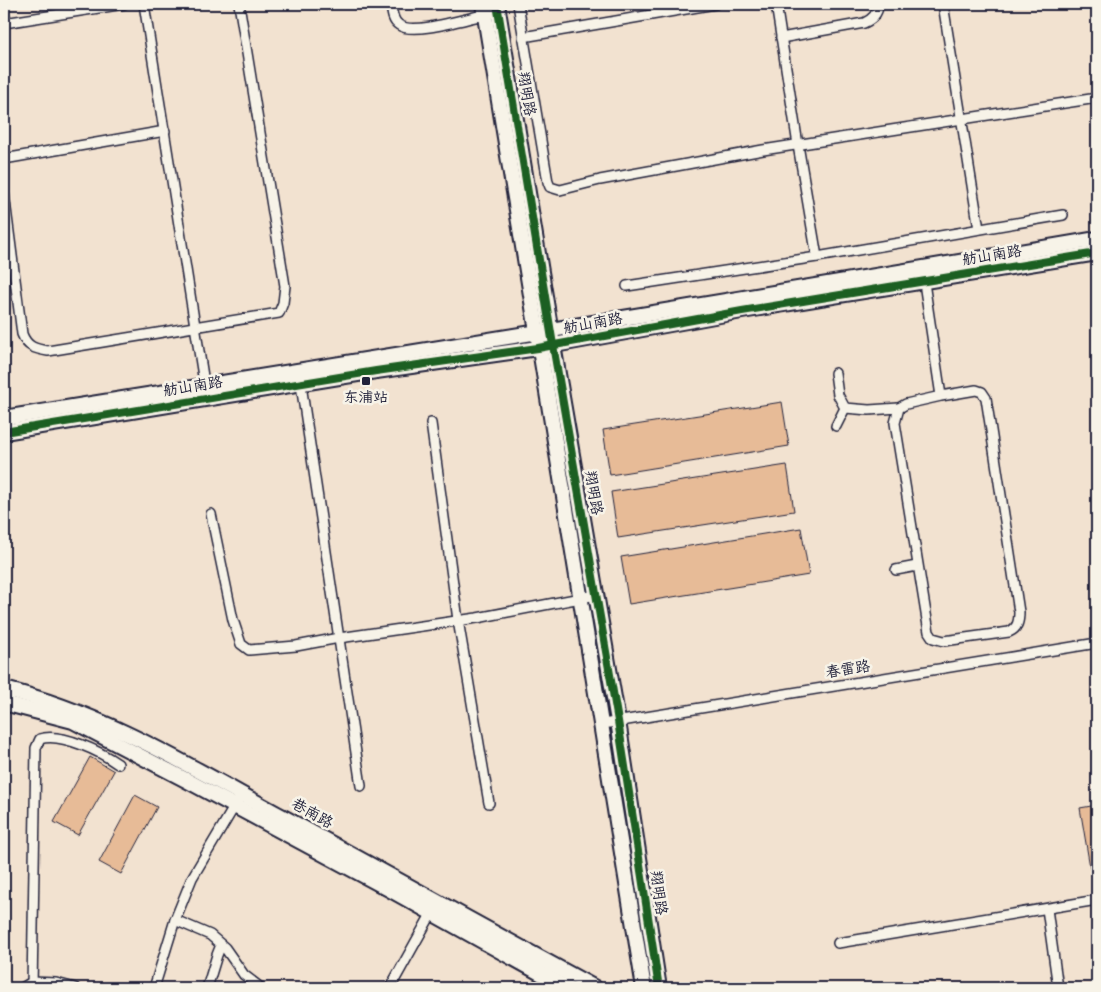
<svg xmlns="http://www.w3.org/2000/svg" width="1101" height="992" font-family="Mynerve,'LXGW WenKai TC',sans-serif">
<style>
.building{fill:#e7bb97;stroke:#22223b}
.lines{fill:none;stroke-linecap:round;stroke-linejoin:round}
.street-casing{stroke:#22223b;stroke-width:12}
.secondary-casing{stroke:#22223b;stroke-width:18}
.street{stroke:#f7f3e8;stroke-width:9}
.secondary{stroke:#f7f3e8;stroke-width:14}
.cycleway-casing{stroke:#f7f3e8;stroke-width:11}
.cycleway{stroke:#1b5e20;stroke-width:8}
.poi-dot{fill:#22223b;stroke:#f7f3e8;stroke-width:2}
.labels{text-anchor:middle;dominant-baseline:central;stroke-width:5;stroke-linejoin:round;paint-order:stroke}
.street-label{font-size:15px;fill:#22223b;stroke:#f7f3e8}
.poi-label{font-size:15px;fill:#22223b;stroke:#f7f3e8}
</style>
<rect width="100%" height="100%" fill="#f2e2d0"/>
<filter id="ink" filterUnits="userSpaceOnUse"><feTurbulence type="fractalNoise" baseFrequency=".02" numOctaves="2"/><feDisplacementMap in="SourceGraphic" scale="10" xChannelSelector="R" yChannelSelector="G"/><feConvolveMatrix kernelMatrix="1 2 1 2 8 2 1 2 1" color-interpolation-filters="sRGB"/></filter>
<g filter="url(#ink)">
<g class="building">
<path d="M782,402L789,446L610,475L603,430Z"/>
<path d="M787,465L794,511L618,538L611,492Z"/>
<path d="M801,528L809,575L629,604L621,557Z"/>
<path d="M90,757L114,771L78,835L54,822Z"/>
<path d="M135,795L157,807L121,874L99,862Z"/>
<path d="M1097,805V879H1092L1080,808Z"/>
</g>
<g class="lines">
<defs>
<g id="street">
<path d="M144,4L205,389"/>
<path d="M391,4C392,11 392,21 399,25C414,36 470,17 488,14"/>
<path d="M518,4L548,182L550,187L560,190L600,180L763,150L1097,98"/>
<path d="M776,4L798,145L817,257"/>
<path d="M943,4L979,229"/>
<path d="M4,23L124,4"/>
<path d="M523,37L715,4"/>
<path d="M781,38L864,23C873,19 877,14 879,4"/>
<path d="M4,159L165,131"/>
<path d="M4,193L22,334C27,347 35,349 48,351L279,313L283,303L285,286L239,4"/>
<path d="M923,276L941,396L906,404L899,408L895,423L929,632L933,638L944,641L1009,632C1018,628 1019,621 1019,612L986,398L982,392L976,390L941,396"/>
<path d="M627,286L817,257L1063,215"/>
<path d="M835,373L838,395L845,408L869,410L899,408"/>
<path d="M300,378L361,786"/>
<path d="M431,423L458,620L489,803"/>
<path d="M836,426L845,408"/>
<path d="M211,514L233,620L241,644L249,650L296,646L339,638L477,618L596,595"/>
<path d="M896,570L917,566"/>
<path d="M603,724L1097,643"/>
<path d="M1047,909L1058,988"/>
<path d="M175,920L210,935L225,948L244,975L261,988"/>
<path d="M838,943L1097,900"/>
<path d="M22,988L32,982L56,983L75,988"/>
<path d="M32,988L36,748L40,739C61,732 101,752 118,764"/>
<path d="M154,988L175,920L192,878L237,802"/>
<path d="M207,988L217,955L221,945"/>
<path d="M390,988L434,909"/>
</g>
<g id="secondary">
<path d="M483,4C536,332 593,660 644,988"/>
<path d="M497,4L553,345L618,721L659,988"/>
<path d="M4,418L551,330L1097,239"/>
<path d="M4,432L376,371L538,348L742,311L1097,253"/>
<path d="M4,689C102,712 193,768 281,816C385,873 490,931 595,988"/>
<path d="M4,703L73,721L188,781L389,889L567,988"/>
</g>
</defs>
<use href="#street" class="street-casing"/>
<use href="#secondary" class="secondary-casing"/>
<use href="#street" class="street"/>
<use href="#secondary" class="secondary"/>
<defs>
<g id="cycleway">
<path d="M497,4L553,345L618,721L659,988"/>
<path d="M4,432L376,371L538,348L742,311L1097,253"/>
</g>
</defs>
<use href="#cycleway" class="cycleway-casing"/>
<use href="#cycleway" class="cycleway"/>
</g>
</g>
<rect class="poi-dot" x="361" y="376" width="10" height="10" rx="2.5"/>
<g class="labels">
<g class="street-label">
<text transform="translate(526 94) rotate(80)">翔明路</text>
<text transform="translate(992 256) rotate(-9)">舫山南路</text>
<text transform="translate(593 324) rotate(-10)">舫山南路</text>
<text transform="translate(193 387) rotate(-9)">舫山南路</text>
<text transform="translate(593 493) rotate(80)">翔明路</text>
<text transform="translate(848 670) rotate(-9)">春雷路</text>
<text transform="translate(312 814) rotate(29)">巷南路</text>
<text transform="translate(658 893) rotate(82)">翔明路</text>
</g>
<g class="poi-label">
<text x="366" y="398">东浦站</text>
</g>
</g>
<rect width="1101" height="992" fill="none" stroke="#f7f3e8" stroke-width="20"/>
<rect x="10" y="10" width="1081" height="972" fill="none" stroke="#22223b" stroke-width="2" filter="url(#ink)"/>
</svg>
